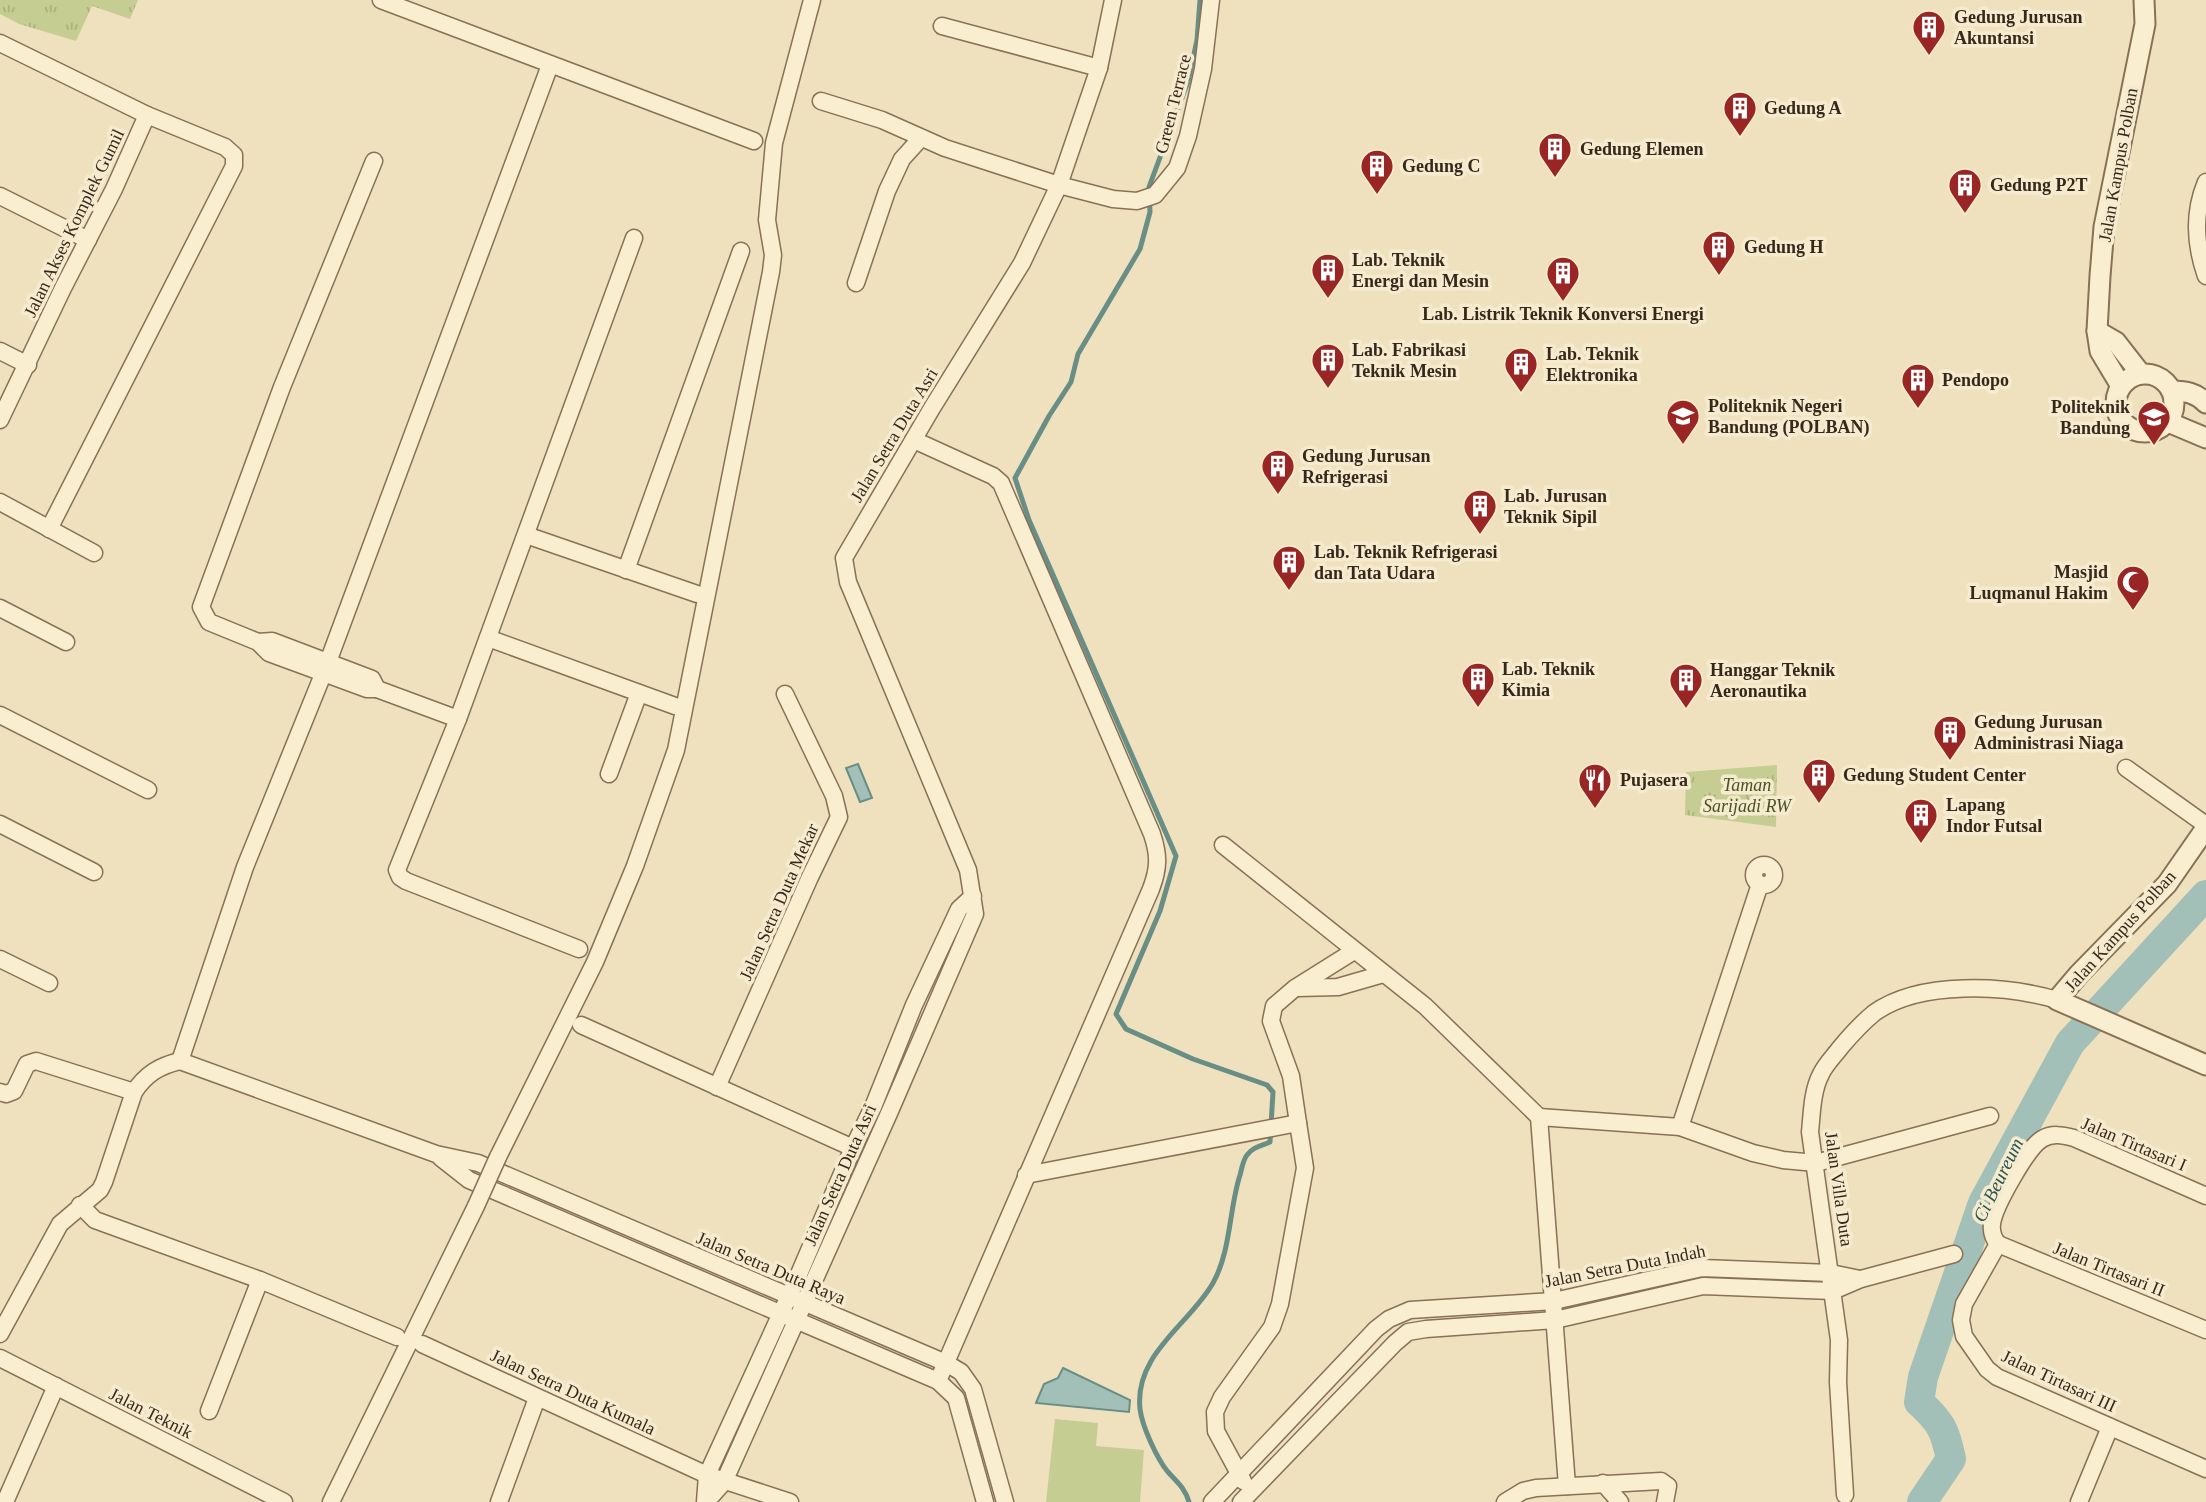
<svg xmlns="http://www.w3.org/2000/svg" width="2206" height="1502" font-family="'Times New Roman',serif">
<style>
.grass{fill:#c6cd92}
.park{fill:url(#park-tufts)}
.water{fill:#a2c0b8;stroke:#698e85;stroke-width:2}
.lines{fill:none;stroke-linecap:round;stroke-linejoin:round}
.stream{stroke:#698e85;stroke-width:5}
.river{stroke:#a2c0b8;stroke-width:30}
.minor-casing{stroke:#887156;stroke-width:19}
.tertiary-casing{stroke:#887156;stroke-width:23}
.minor{stroke:#faeed1;stroke-width:16}
.tertiary{stroke:#faeed1;stroke-width:19}
.minor-bridge-casing{stroke:#887156;stroke-width:19;stroke-linecap:butt}
.minor-bridge{stroke:#faeed1;stroke-width:16}
.labels{text-anchor:middle;dominant-baseline:central;stroke-width:7;stroke-linejoin:round;paint-order:stroke}
.poi-label{font-size:18px;font-weight:bold;fill:#36291b;stroke:#f6ebce;text-anchor:start}
.street-label{font-size:18px;fill:#36291b;stroke:#f6ebce}
.park-label{font-size:18px;font-style:italic;fill:#465421;stroke:#f6ebce}
.water-label{font-size:19px;font-style:italic;fill:#2a5754;stroke:#f6ebce}
</style>
<defs>
<pattern id="park-tufts" width="24" height="20" patternUnits="userSpaceOnUse" patternTransform="scale(1.75)"><rect width="24" height="20" fill="#c6cd92"/><path d="M3 7l-1-3M5 7V3M7 7l1-3M15 17l-1-3M17 17v-4M19 17l1-3" fill="none" stroke="#abb07d"/></pattern>
</defs>
<rect width="100%" height="100%" fill="#efe1be"/>
<path class="grass" d="M1055,1419L1098,1423L1096,1446L1144,1450L1140,1502H1046Z"/>
<g class="park">
<path d="M0,0H138L130,19L92,6L76,41L19,24L0,14Z"/>
<path d="M1777,765L1776,827L1685,815L1686,772Z"/>
</g>
<g class="water">
<path d="M858,764L872,798L860,802L846,768Z"/>
<path d="M1063,1368L1130,1400L1129,1412L1036,1403L1044,1384L1058,1378Z"/>
</g>
<g class="lines">
<path class="stream" d="M1189,1502C1185,1488 1177,1482 1168,1472C1157,1459 1142,1426 1140,1409C1134,1354 1189,1325 1213,1283C1231,1251 1229,1209 1240,1175C1242,1168 1243,1160 1247,1155C1253,1147 1261,1146 1270,1142L1273,1092L1267,1085L1193,1059L1126,1029L1116,1014L1160,911L1176,856L1029,520L1015,478L1049,416L1071,382L1078,354L1140,249L1150,212L1149,187L1188,82L1197,40L1200,0"/>
<path class="river" d="M1922,1502L1951,1459C1945,1430 1941,1422 1919,1402L1923,1377L1983,1203L2070,1043L2206,895"/>
<defs>
<g id="minor">
<path d="M381,0L754,141"/>
<path d="M942,26L1099,68"/>
<path d="M0,43L147,115L225,147L234,155V166L49,529"/>
<path d="M821,101L882,120L945,148L1059,185L1113,199L1137,201L1155,195L1177,168L1188,136L1203,69L1211,0"/>
<path d="M374,161L282,387L201,607L209,622L258,642L269,653L367,689H377L458,719"/>
<path d="M2206,182C2193,213 2195,245 2206,276"/>
<path d="M0,196L88,240"/>
<path d="M856,283L887,191L902,159L921,138"/>
<path d="M0,351L28,365"/>
<path d="M0,420L63,288L114,189L147,115"/>
<path d="M914,440L993,476L1001,483L1152,834C1159,855 1159,868 1151,889L938,1381"/>
<path d="M0,502L94,553"/>
<path d="M526,535L697,594"/>
<path d="M626,570L741,251"/>
<path d="M0,608L66,642"/>
<path d="M488,638L675,706"/>
<path d="M258,642L272,641L372,679L377,689"/>
<path d="M0,715L148,790"/>
<path d="M2126,768L2206,825"/>
<path d="M609,774L639,693"/>
<path d="M0,824L94,872"/>
<path d="M1223,845L1425,1006L1539,1117L1680,1127L1753,1153L1783,1160L1816,1163L1990,1116"/>
<circle cx="1764" cy="875" r="10"/>
<path d="M579,949L406,881L400,877L397,870L458,719L634,238"/>
<path d="M0,959L49,983"/>
<path d="M1297,988L1338,987L1383,974"/>
<path d="M581,1025L853,1148"/>
<path d="M180,1061L245,867L328,662L550,65"/>
<path d="M180,1061L436,1154L478,1163L946,1363L961,1372L973,1389L1005,1502"/>
<path d="M717,1087L810,877L839,817L834,796L785,694"/>
<path d="M0,1092L6,1094L14,1091L27,1064L36,1061L134,1092"/>
<path d="M1539,1117L1567,1486"/>
<path d="M1680,1127L1760,884"/>
<path d="M498,1157L595,962L635,866L676,750L771,272L773,255L767,220L774,143L812,0"/>
<path d="M441,1158L469,1180L938,1381L956,1398L985,1502"/>
<path d="M1026,1175L1298,1123L1291,1076L1271,1021L1274,1006L1295,988L1354,951"/>
<path d="M80,1205L95,1220L260,1280L397,1337"/>
<path d="M1998,1244L1964,1304L1961,1320L1964,1336L1987,1369L1997,1377L2206,1469"/>
<path d="M1998,1244C1993,1238 1991,1232 1992,1224C1994,1207 2027,1148 2042,1139C2052,1133 2062,1135 2074,1138L2206,1196"/>
<path d="M1998,1244L2206,1330"/>
<path d="M0,1334L60,1224L100,1190L104,1182L134,1092C146,1074 159,1066 180,1061"/>
<path d="M422,1344L707,1475L790,1502"/>
<path d="M0,1358L284,1502"/>
<path d="M209,1411L260,1280"/>
<path d="M1243,1481L1216,1431L1215,1412L1222,1397L1272,1327L1280,1304L1305,1168L1298,1123"/>
<path d="M1603,1483L1620,1502"/>
<path d="M1845,1495L1838,1382L1839,1340L1810,1132C1812,1113 1812,1091 1821,1074C1825,1065 1834,1056 1840,1048C1850,1036 1862,1023 1874,1013C1920,980 2006,985 2057,1000"/>
<path d="M5,1502L56,1386"/>
<path d="M331,1502L476,1206"/>
<path d="M499,1502L537,1398"/>
<path d="M705,1502L707,1475L799,1274L853,1148L873,1107L914,1005L959,909L973,896"/>
<path d="M706,1502L724,1482L890,1111L975,914L968,870L848,582L844,558L932,408L1022,263L1059,185L1099,68L1113,0"/>
<path d="M1212,1502L1376,1329L1389,1319L1410,1310L1554,1301L1702,1268L1831,1273L1860,1279"/>
<path d="M1241,1502L1395,1343L1408,1332L1426,1329L1555,1320L1703,1286L1833,1291L1861,1279L1954,1254"/>
<path d="M1505,1502L1523,1491L1536,1488L1661,1481L1668,1486L1665,1502"/>
<path d="M2079,1502L2110,1427"/>
</g>
<g id="tertiary">
<path d="M2097,331L2116,342L2141,374"/>
<circle cx="2145" cy="403" r="29"/>
<path d="M2121,386L2100,351L2097,331L2100,276L2104,227L2145,24L2144,0"/>
<path d="M2172,391C2186,391 2196,393 2206,403"/>
<path d="M2168,422L2206,438"/>
<path d="M2206,828L2167,884L2079,974L2057,1000L2206,1065"/>
</g>
</defs>
<use href="#minor" class="minor-casing"/>
<use href="#tertiary" class="tertiary-casing"/>
<use href="#minor" class="minor"/>
<use href="#tertiary" class="tertiary"/>
<defs>
<path id="minor-bridge" d="M476,1206L498,1157"/>
</defs>
<use href="#minor-bridge" class="minor-bridge-casing"/>
<use href="#minor-bridge" class="minor-bridge"/>
</g>
<defs>
<symbol id="building-pin" viewBox="-11 -11 22 30"><path d="M0 17L-7.5 6A9.5 9.5 0 1 1 7.5 6Z" fill="#992524" stroke="#f6ebce"/><path d="M-4-6H4V6H1V3H-1V6H-4ZM-2.5-4.3h1.7v1.8h-1.7ZM.8-4.3h1.7v1.8H.8ZM-2.5-1h1.7V.8h-1.7ZM.8-1h1.7V.8H.8Z" fill="#fff"/></symbol>
<symbol id="university-pin" viewBox="-11 -11 22 30"><path d="M0 17L-7.5 6A9.5 9.5 0 1 1 7.5 6Z" fill="#992524" stroke="#f6ebce"/><path d="M0-5L7-2L0 1L-7-2ZM-4 1L0 2.5L4 1V4Q0 6-4 4Z" fill="#fff"/></symbol>
<symbol id="mosque-pin" viewBox="-11 -11 22 30"><path d="M0 17L-7.5 6A9.5 9.5 0 1 1 7.5 6Z" fill="#992524" stroke="#f6ebce"/><path d="M3.5-4.9A6 6 0 1 0 3.5 4.9A5 5 0 1 1 3.5-4.9Z" fill="#fff"/></symbol>
<symbol id="restaurant-pin" viewBox="-11 -11 22 30"><path d="M0 17L-7.5 6A9.5 9.5 0 1 1 7.5 6Z" fill="#992524" stroke="#f6ebce"/><path d="M-5-6h1v4h1v-4h1v4h1v-4h1v5L-1.5 .5V6h-2V.5L-5-1ZM5-6V6H3V1.5H1.5Q1.5-4 5-6Z" fill="#fff"/></symbol>
</defs>
<g fill-rule="evenodd">
<use href="#building-pin" x="1910" y="8" width="38" height="52"/>
<use href="#building-pin" x="1721" y="89" width="38" height="52"/>
<use href="#building-pin" x="1536" y="130" width="38" height="52"/>
<use href="#building-pin" x="1358" y="147" width="38" height="52"/>
<use href="#building-pin" x="1946" y="166" width="38" height="52"/>
<use href="#building-pin" x="1700" y="228" width="38" height="52"/>
<use href="#building-pin" x="1309" y="251" width="38" height="52"/>
<use href="#building-pin" x="1544" y="254" width="38" height="52"/>
<use href="#building-pin" x="1309" y="341" width="38" height="52"/>
<use href="#building-pin" x="1502" y="345" width="38" height="52"/>
<use href="#building-pin" x="1899" y="361" width="38" height="52"/>
<use href="#university-pin" x="1664" y="397" width="38" height="52"/>
<use href="#university-pin" x="2135" y="398" width="38" height="52"/>
<use href="#building-pin" x="1259" y="447" width="38" height="52"/>
<use href="#building-pin" x="1461" y="487" width="38" height="52"/>
<use href="#building-pin" x="1270" y="543" width="38" height="52"/>
<use href="#mosque-pin" x="2114" y="563" width="38" height="52"/>
<use href="#building-pin" x="1459" y="660" width="38" height="52"/>
<use href="#building-pin" x="1667" y="661" width="38" height="52"/>
<use href="#building-pin" x="1931" y="713" width="38" height="52"/>
<use href="#building-pin" x="1800" y="756" width="38" height="52"/>
<use href="#restaurant-pin" x="1576" y="761" width="38" height="52"/>
<use href="#building-pin" x="1902" y="796" width="38" height="52"/>
</g>
<g class="labels">
<g class="poi-label">
<text x="1954" y="17">Gedung Jurusan<tspan x="1954" dy="21">Akuntansi</tspan></text>
<text x="1764" y="108">Gedung A</text>
<text x="1580" y="149">Gedung Elemen</text>
<text x="1402" y="166">Gedung C</text>
<text x="1990" y="185">Gedung P2T</text>
<text x="1744" y="247">Gedung H</text>
<text x="1352" y="260">Lab. Teknik<tspan x="1352" dy="21">Energi dan Mesin</tspan></text>
<text x="1563" y="314" text-anchor="middle">Lab. Listrik Teknik Konversi Energi</text>
<text x="1352" y="350">Lab. Fabrikasi<tspan x="1352" dy="21">Teknik Mesin</tspan></text>
<text x="1546" y="354">Lab. Teknik<tspan x="1546" dy="21">Elektronika</tspan></text>
<text x="1942" y="380">Pendopo</text>
<text x="1708" y="406">Politeknik Negeri<tspan x="1708" dy="21">Bandung (POLBAN)</tspan></text>
<text x="2130" y="407" text-anchor="end">Politeknik<tspan x="2130" dy="21">Bandung</tspan></text>
<text x="1302" y="456">Gedung Jurusan<tspan x="1302" dy="21">Refrigerasi</tspan></text>
<text x="1504" y="496">Lab. Jurusan<tspan x="1504" dy="21">Teknik Sipil</tspan></text>
<text x="1314" y="552">Lab. Teknik Refrigerasi<tspan x="1314" dy="21">dan Tata Udara</tspan></text>
<text x="2108" y="572" text-anchor="end">Masjid<tspan x="2108" dy="21">Luqmanul Hakim</tspan></text>
<text x="1502" y="669">Lab. Teknik<tspan x="1502" dy="21">Kimia</tspan></text>
<text x="1710" y="670">Hanggar Teknik<tspan x="1710" dy="21">Aeronautika</tspan></text>
<text x="1974" y="722">Gedung Jurusan<tspan x="1974" dy="21">Administrasi Niaga</tspan></text>
<text x="1843" y="775">Gedung Student Center</text>
<text x="1620" y="780">Pujasera</text>
<text x="1946" y="805">Lapang<tspan x="1946" dy="21">Indor Futsal</tspan></text>
</g>
<g class="street-label">
<text transform="translate(1173 104) rotate(-76)">Green Terrace</text>
<text transform="translate(2118 165) rotate(-80)">Jalan Kampus Polban</text>
<text transform="translate(74 223) rotate(-64)">Jalan Akses Komplek Gumil</text>
<text transform="translate(894 435) rotate(-59)">Jalan Setra Duta Asri</text>
<text transform="translate(779 902) rotate(-66)">Jalan Setra Duta Mekar</text>
<text transform="translate(2120 931) rotate(-48)">Jalan Kampus Polban</text>
<text transform="translate(2134 1144) rotate(23)">Jalan Tirtasari I</text>
<text transform="translate(840 1175) rotate(-66)">Jalan Setra Duta Asri</text>
<text transform="translate(1839 1189) rotate(82)">Jalan Villa Duta</text>
<text transform="translate(1625 1266) rotate(-11)">Jalan Setra Duta Indah</text>
<text transform="translate(771 1268) rotate(23)">Jalan Setra Duta Raya</text>
<text transform="translate(2109 1269) rotate(22)">Jalan Tirtasari II</text>
<text transform="translate(2059 1381) rotate(25)">Jalan Tirtasari III</text>
<text transform="translate(573 1392) rotate(25)">Jalan Setra Duta Kumala</text>
<text transform="translate(151 1413) rotate(27)">Jalan Teknik</text>
</g>
<g class="park-label">
<text x="1747" y="785">Taman<tspan x="1747" dy="21">Sarijadi RW</tspan></text>
</g>
<g class="water-label">
<text transform="translate(1998 1180) rotate(-64)">Ci Beureum</text>
</g>
</g>
</svg>
